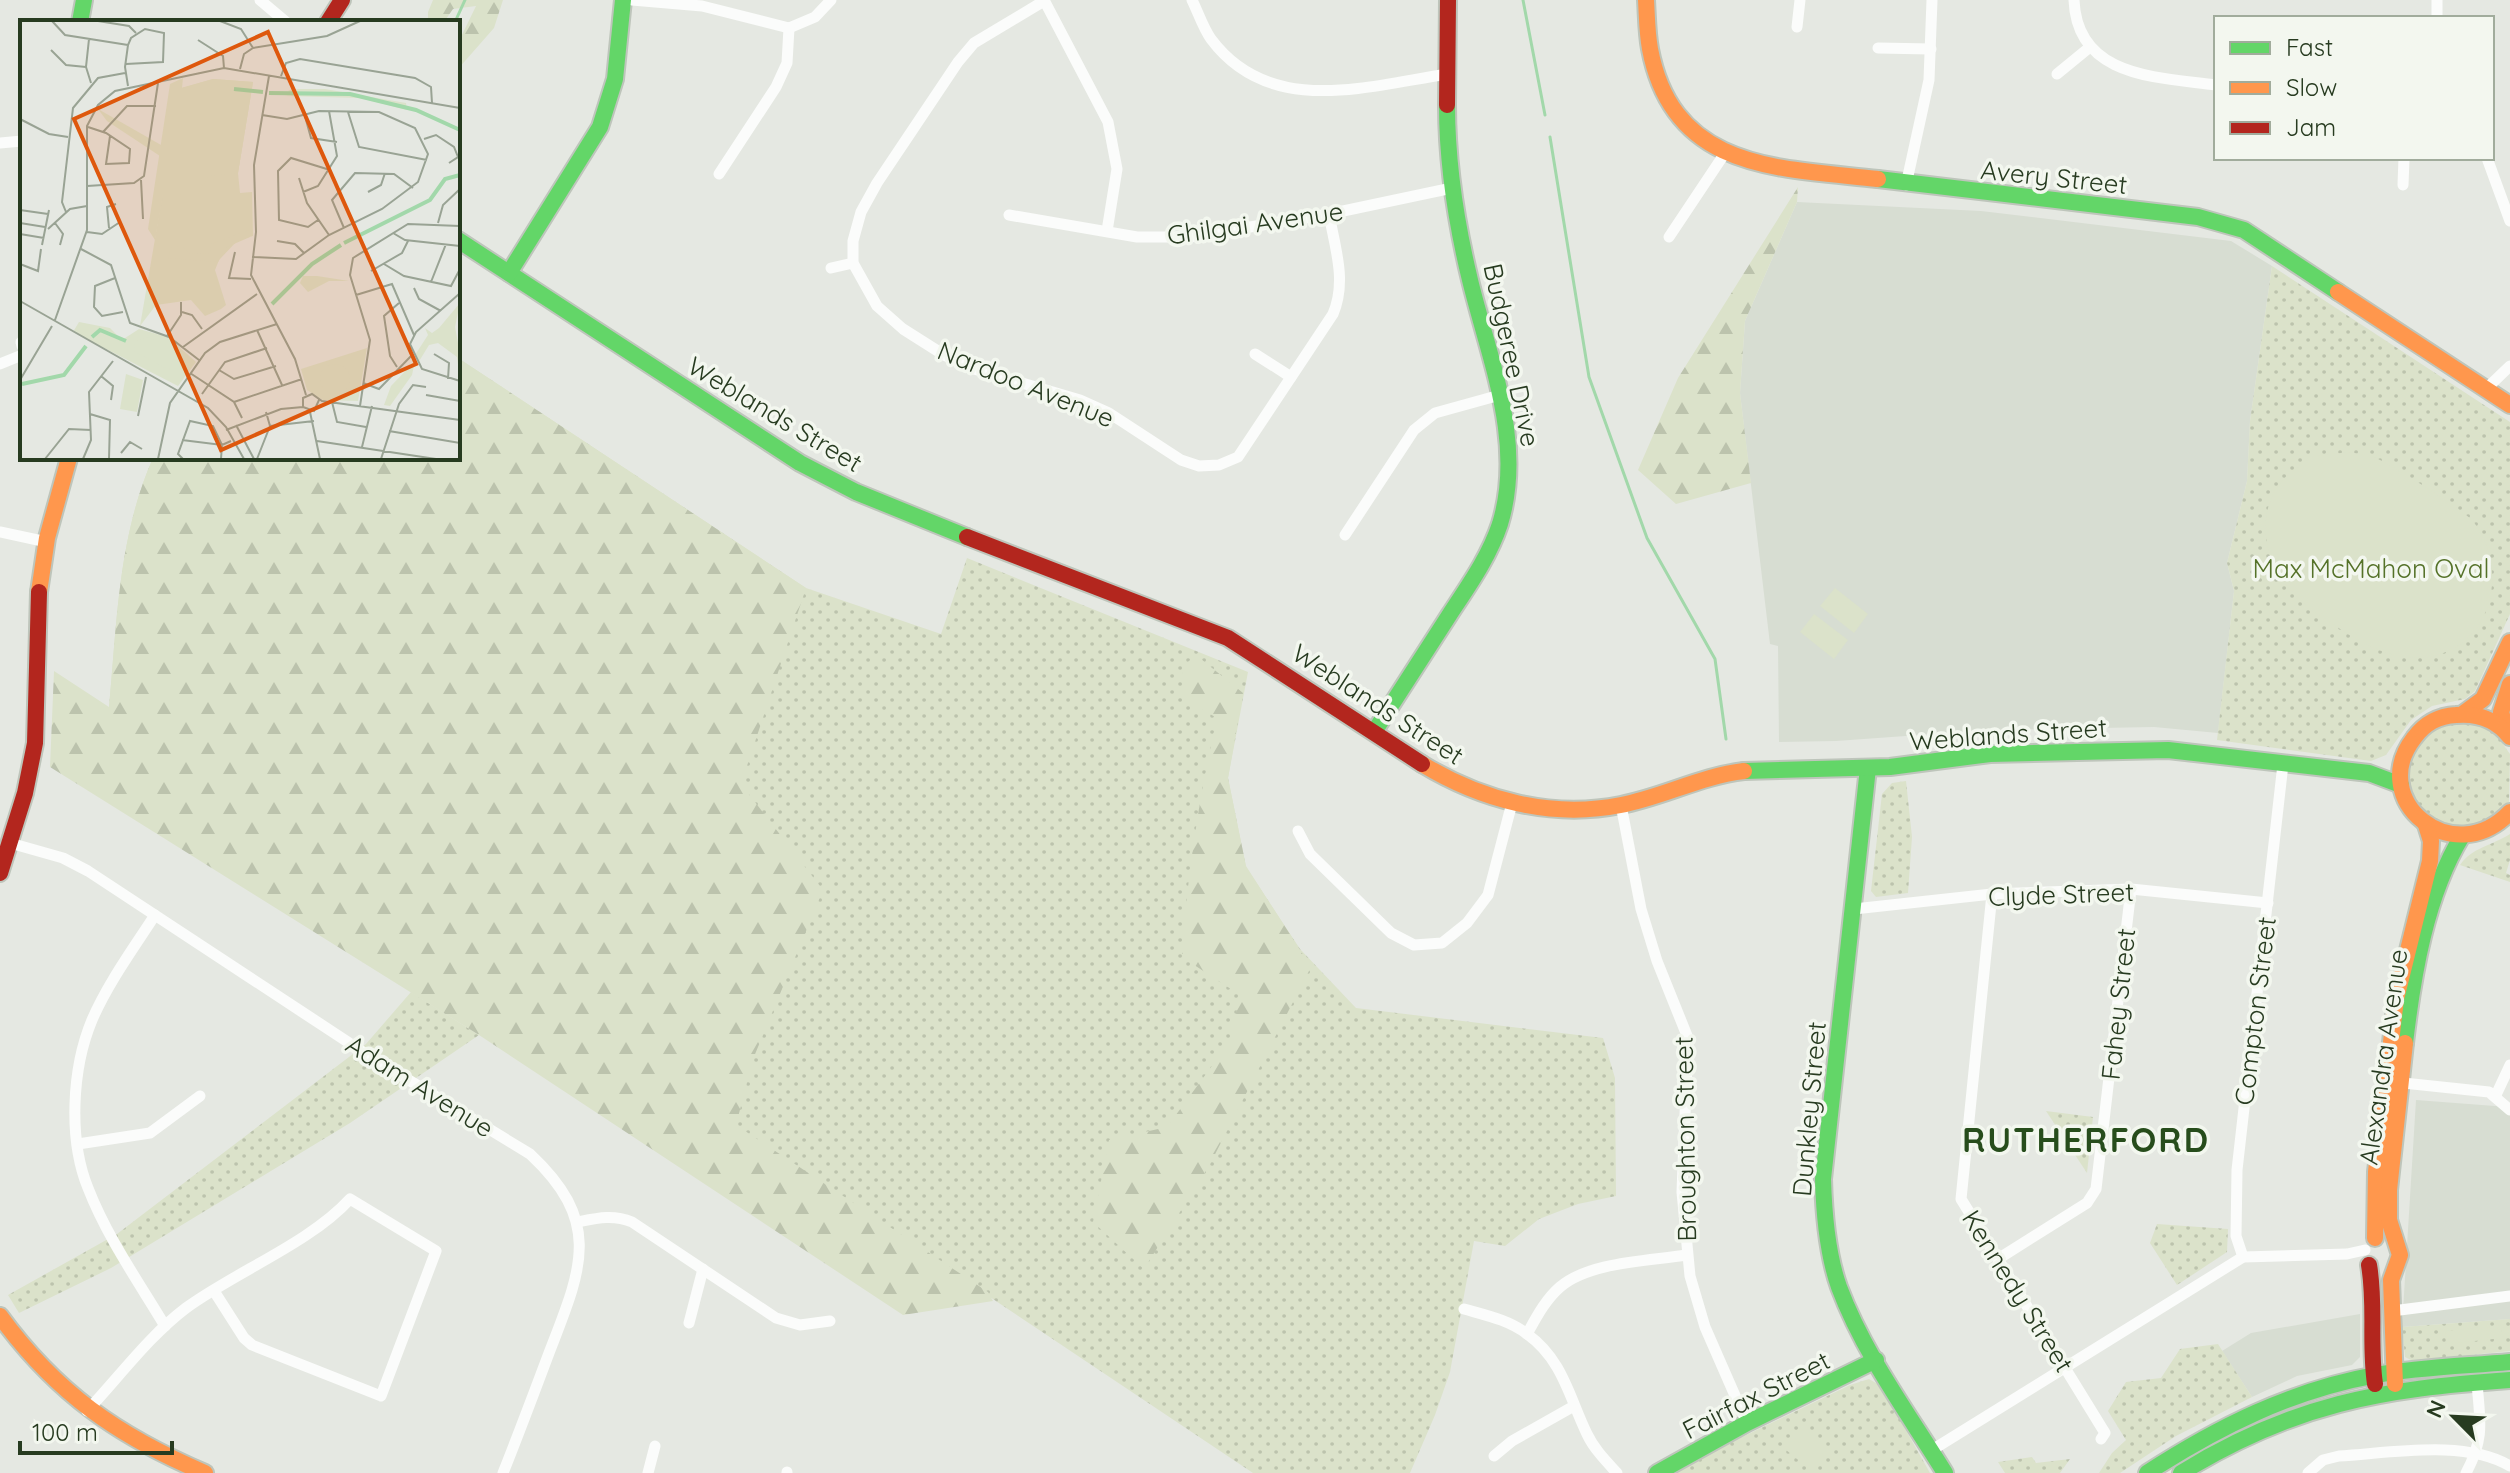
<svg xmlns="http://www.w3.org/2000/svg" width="2510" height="1473" font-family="Quicksand,sans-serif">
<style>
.built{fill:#d7ddd2}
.grass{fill:url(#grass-dots)}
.forest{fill:url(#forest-firs)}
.pitch{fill:#dbe2ca}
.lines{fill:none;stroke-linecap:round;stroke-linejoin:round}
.stream{stroke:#a2d8aa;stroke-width:3}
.fast-casing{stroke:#bec5bb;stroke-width:20}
.slow-casing{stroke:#bec5bb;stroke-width:20}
.jam-casing{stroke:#bec5bb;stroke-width:20}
.street{stroke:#fbfcfb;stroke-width:11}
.fast{stroke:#63d668;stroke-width:16}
.slow{stroke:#ff974d;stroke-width:16}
.jam{stroke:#b3261e;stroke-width:16}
.labels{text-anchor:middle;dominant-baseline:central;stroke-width:7;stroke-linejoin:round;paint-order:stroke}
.street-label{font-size:26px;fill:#273b20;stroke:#f3f7ef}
.park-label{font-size:26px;fill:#557229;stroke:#f3f7ef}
.district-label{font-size:34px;font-weight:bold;letter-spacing:2px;fill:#274d1c;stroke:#f3f7ef}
.inset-river{fill:none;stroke:#a2d8aa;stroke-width:4}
.inset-road{fill:none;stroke:#99a394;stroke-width:2}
.view{fill:#de580d;fill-opacity:0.15;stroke:#de580d;stroke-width:4}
.inset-edge{fill:none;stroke:#273b20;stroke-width:4}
</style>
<defs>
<pattern id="grass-dots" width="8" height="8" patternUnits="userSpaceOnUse" patternTransform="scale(2)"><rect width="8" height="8" fill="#dbe2ca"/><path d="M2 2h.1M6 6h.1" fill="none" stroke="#bcc3ad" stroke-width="1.8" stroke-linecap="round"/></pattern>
<pattern id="forest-firs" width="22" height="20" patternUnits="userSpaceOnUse" patternTransform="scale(2)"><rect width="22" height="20" fill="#dbe2ca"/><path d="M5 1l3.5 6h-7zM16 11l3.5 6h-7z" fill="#bcc3ad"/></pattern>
</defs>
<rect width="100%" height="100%" fill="#e5e8e2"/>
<g class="built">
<path d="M1797,202L1981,211L2231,241L2272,266L2250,421L2247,481L2227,563L2234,591L2218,733L2154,727L1989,730L1836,741L1779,742L1778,646L1770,644L1740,393L1745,321Z"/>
<path d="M2416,1100L2508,1107L2510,1103V1319L2402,1327Z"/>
<path d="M2360,1314V1357L2352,1365L2297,1376L2252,1397L2222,1351L2251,1333Z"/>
</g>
<g class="grass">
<path d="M2272,266L2510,422V614L2475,691L2465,699L2432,706L2411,720L2386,755L2371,761L2217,740L2234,591L2227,563L2247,481L2250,421Z"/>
<path d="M458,358L806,588L941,634L967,558L1248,672L1228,778L1246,867L1300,949L1356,1008L1603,1038L1615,1078L1616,1196L1578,1204L1539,1219L1505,1246L1474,1241L1450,1372L1435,1415L1410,1473H1253L109,708C117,623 118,537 153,458H458Z"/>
<path d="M2460,721L2479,724L2495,733L2510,754L2509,802L2498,817L2464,832L2429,822L2408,795L2407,760L2427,731L2443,723Z"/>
<path d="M1906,781L1912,837L1908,893L1876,897L1871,891L1882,794L1892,783Z"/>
<path d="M2510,834V860L2506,873L2510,875V882L2460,865C2471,848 2493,845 2510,834Z"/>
<path d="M411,992L479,1035L350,1123L111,1268L19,1313L8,1295L117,1234L366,1044Z"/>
<path d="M2046,1111L2093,1117L2087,1173Z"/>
<path d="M2157,1224L2228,1229L2227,1252L2177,1285L2150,1243Z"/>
<path d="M2510,1319V1351L2413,1361L2405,1357L2402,1327Z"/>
<path d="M2218,1344L2252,1397L2176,1436L2120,1473H2099L2112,1453L2126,1440L2108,1411L2126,1382L2161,1378L2180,1349Z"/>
<path d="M1869,1379L1881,1386L1930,1473H1676L1713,1451L1850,1385Z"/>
<path d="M2032,1457L2036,1463L2070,1459L2060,1473H2005L1998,1462Z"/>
</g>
<g class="forest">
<path d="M433,0H503L494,28L458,69L459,41L476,6L453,9L444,22H428V12Z"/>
<path d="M1798,187L1797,202L1745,321L1740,393L1751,483L1676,504L1638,470L1678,378Z"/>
<path d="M458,358L806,588L741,784L823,890L753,1059L736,1125L988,1292L993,1301L903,1315L479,1035L50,767L54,671L109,707C117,623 118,537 153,458H458Z"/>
<path d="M1196,655L1243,693L1228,778L1246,866L1311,967L1209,1166L1144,1269L1093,1222L1109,1140L1167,1127L1231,1040L1240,995L1182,957C1187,876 1199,797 1217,718L1187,701L1182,667Z"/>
</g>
<g class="pitch">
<path d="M2347,452C2354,453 2363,454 2371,456C2385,460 2463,510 2473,521C2510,569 2493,647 2428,657C2396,661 2369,647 2343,631C2323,617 2302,605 2287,586C2258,551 2256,495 2296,469C2302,464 2309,458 2317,456C2326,454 2337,454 2347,452Z"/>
<path d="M1835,588L1868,614L1854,633L1820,606Z"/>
<path d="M1814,614L1848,640L1834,659L1800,632Z"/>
<path d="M2501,1325L2503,1338L2446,1344L2445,1331Z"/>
<path d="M1804,1428L1831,1450L1813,1472L1786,1450Z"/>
</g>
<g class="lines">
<g class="stream">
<path d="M1523,0L1545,115"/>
<path d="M455,22L465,0"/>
<path d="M1550,137L1589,377L1647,538L1715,659L1726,739"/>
</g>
<defs>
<g id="fast">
<path d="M80,22L84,0"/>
<path d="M1878,179L2198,217L2244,230L2338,292"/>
<path d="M458,240L800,463L856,492L967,537"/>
<path d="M509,273L600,127L615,79L623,0"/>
<path d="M1374,732C1399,693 1425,653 1450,614C1469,585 1489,557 1500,524C1525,442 1489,359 1470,280C1456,222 1447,165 1447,105"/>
<path d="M1868,768L1823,1179C1824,1215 1827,1253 1839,1287C1864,1354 1908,1413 1945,1473"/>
<path d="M1744,771L1890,767L1990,754L2168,750L2369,773L2401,785"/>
<path d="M2405,1043C2413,975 2426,895 2462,836"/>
<path d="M1657,1473L1747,1423L1876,1360"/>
<path d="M2147,1473C2218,1427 2292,1390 2376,1375C2420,1367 2465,1366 2510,1362"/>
<path d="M2181,1473C2293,1404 2381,1389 2510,1380"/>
</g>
<g id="slow">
<path d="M1646,0C1647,16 1647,33 1650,49C1673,171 1779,168 1878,179"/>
<path d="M2338,292L2510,405"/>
<path d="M39,592L47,538L69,458"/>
<path d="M2464,713L2483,699L2510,642"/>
<path d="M2507,732L2501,712L2510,684"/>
<path d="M2510,737C2496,719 2478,713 2456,715C2438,716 2425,723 2414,738C2366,800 2453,872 2510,812"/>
<path d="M1422,764C1481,800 1551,819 1621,805C1663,797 1701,776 1744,771"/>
<path d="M2375,1238L2376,1172L2396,999L2430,861L2431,841L2426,825"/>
<path d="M0,1316C56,1393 118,1436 205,1473"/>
<path d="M2395,1384L2391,1280L2400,1255L2389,1220V1190L2405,1043"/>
</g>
<g id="jam">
<path d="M328,22L342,0"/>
<path d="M1447,105L1448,0"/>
<path d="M967,537L1228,638L1422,764"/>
<path d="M0,873L25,793L35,743L39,592"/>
<path d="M2369,1265C2376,1305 2369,1344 2375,1384"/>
</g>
</defs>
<use href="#fast" class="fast-casing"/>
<use href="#slow" class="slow-casing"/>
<use href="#jam" class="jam-casing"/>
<g class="street">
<path d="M260,0L286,22"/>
<path d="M632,0L702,6L789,28L815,17L831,0"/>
<path d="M1044,0L1108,122L1117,169L1107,231"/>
<path d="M1192,0C1198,12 1203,28 1211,39C1270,118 1367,86 1448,74"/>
<path d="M2074,0C2077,78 2158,77 2216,85"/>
<path d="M2437,0V18"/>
<path d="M1044,1L974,43L958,62L877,183L861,212L853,241V263L877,306L903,329L944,355L974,369L1080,400L1109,413L1181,460L1199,466L1219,465L1238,457L1333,314C1347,281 1335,248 1329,214"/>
<path d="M1797,27L1800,0"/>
<path d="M1878,48L1931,49"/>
<path d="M2057,74L2090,47"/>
<path d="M0,143L22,141"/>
<path d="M2487,158L2510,221"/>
<path d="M719,174L776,87L787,63L789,28"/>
<path d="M1906,185L1929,80L1932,0"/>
<path d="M2403,185L2404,158"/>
<path d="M1009,215L1137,237H1189L1329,214L1452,188"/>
<path d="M1669,237L1725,153"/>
<path d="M831,268L853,263"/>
<path d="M21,342L22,346"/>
<path d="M1255,354L1291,377"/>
<path d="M0,364L22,355"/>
<path d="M2486,389L2510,366"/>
<path d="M0,532L47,542"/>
<path d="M1345,535L1414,430L1435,413L1500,395"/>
<path d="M1621,805L1641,909L1657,961L1688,1038L1682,1192L1690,1276L1705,1327L1747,1423"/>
<path d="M1298,831L1310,854L1391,933L1414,945L1442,943L1467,923L1488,895L1512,803"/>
<path d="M10,843L63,858L88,871L366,1054L530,1154C604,1223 581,1270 549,1353C534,1393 519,1433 503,1473"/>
<path d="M1992,894L1961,1199L2105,1433L2101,1439"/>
<path d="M1854,909L1992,894L2131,889L2268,903"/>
<path d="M155,915C133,949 108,983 92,1020C72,1068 68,1139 88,1188C107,1237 138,1281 165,1326"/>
<path d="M2394,1082L2489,1092L2510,1110"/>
<path d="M2496,1095L2510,1065"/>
<path d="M78,1144L150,1133L200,1096"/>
<path d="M577,1222C597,1218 613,1214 632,1222L776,1318L800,1325L830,1321"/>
<path d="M2243,1257L2236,1236L2237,1170L2283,764"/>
<path d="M1998,1259L2087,1203L2096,1189L2131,889"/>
<path d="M1464,1309C1485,1315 1509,1320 1527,1334C1563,1360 1569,1397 1587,1434C1594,1449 1606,1461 1617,1473"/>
<path d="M2392,1311L2510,1296"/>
<path d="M689,1323L703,1269"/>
<path d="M1527,1334C1536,1318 1545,1300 1560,1287C1589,1262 1648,1261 1686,1255"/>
<path d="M87,1411C119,1377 149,1336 186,1308C235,1272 310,1243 350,1199L436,1251L381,1396L252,1345L244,1338L214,1291"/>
<path d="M1932,1450L2243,1257L2347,1254L2365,1250"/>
<path d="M1494,1456L1512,1441L1574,1406"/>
<path d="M648,1473L655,1446"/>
<path d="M787,1473V1472"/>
<path d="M2308,1473L2323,1460L2339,1456C2391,1453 2465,1439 2510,1466"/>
<path d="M2466,1473C2485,1438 2480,1421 2477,1383"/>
</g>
<use href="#fast" class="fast"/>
<use href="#slow" class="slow"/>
<use href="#jam" class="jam"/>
</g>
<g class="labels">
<g class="street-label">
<text transform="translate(2054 177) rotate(6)">Avery Street</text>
<text transform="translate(1255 223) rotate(-8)">Ghilgai Avenue</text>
<text transform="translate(1512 355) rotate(78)">Budgeree Drive</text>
<text transform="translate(1026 384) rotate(22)">Nardoo Avenue</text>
<text transform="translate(775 414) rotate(31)">Weblands Street</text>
<text transform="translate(1378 704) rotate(33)">Weblands Street</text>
<text transform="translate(2008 734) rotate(-4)">Weblands Street</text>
<text transform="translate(2061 894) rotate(-2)">Clyde Street</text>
<text transform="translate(2118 1004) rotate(-84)">Fahey Street</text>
<text transform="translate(2255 1011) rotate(-83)">Compton Street</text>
<text transform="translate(2383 1057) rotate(-82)">Alexandra Avenue</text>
<text transform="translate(420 1086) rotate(32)">Adam Avenue</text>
<text transform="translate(1809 1109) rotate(-85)">Dunkley Street</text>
<text transform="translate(1685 1139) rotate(-91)">Broughton Street</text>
<text transform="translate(2018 1291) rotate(58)">Kennedy Street</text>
<text transform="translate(1756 1395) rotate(-27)">Fairfax Street</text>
</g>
<g class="park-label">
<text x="2371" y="568">Max McMahon Oval</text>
</g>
<g class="district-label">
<text x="2086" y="1139">RUTHERFORD</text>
</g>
</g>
<g transform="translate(20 20)">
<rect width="440" height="440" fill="#e5e8e2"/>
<path d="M193,59L233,62L218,153L220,173L232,172L233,216L218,220L199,240L195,250L206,285L201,289L185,296L171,280L136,285L120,306L161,68ZM78,89L141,125L140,136L87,101ZM440,283L435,307L440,334V359L437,337L418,323L409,325L398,343L395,335L408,315L405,308L412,313L419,308ZM59,302L90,308L102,320L119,309L148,317L176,342L158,366L53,312ZM347,328L338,381L303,380L287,370L281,349ZM395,341L392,355L370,386L364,385L371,366Z" fill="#dbe2ca"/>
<path d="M163,58L162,68L193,59L233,62L218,153L188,156L179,173L143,175L135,220L128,209L150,64ZM272,69H305L386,83L387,90L341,78L264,76L275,75L268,71ZM232,209L230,217L207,227L198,242L148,238L151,228L163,226L168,233L190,234L191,224ZM283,256H297L329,261H309L288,272L280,263Z" fill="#dbe2ca"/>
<path d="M106,354L123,360L117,392L100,389Z" fill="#dbe2ca"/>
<path d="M127,317L157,330L149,350L114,331L115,321ZM300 359a15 15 0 1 1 30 0a15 15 0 1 1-30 0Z" fill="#dbe2ca"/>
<path class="inset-river" d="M214,69L243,72M249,73L330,74L396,90L440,110M324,223L410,180L425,159L440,155M252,284L292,244L321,225M72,317L80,310L106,321M2,364L44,355L66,326"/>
<path class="inset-road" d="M32,1L45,15L108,25M78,1L109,6L116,13M200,1L221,9L233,28M69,19L66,47L71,63M178,20L203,36L204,48M31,30L46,45L66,47M106,44L143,42L144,13L125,9L111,18L108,25L105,47L108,66M220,49L224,34L233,28L307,16L340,1M249,56L234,145L236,212L231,255L275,339L286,375M261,56L266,43L280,39L395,58L411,67L412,83M283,89L291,118L317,122M328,92L339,127L407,140M0,99L29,114L48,117M68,107L86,113L110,129L109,143L86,144L90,116M83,112L107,86H136M404,119L416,115L434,127L438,137L429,143M279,158L287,183L309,215M121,160L123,199M67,166L114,163L124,156L138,63M283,172L298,166L317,136L309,91M348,172L361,165L365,153M0,190L28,194M46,192L42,182L53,88L78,58L105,53M298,200L288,207L259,200L258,151L271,138L310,150M0,203L25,207M35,203L43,214L40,225M418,203L423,185L440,169M89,208L87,187L96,184M324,208L312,180L335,153L374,154L393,168M28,209L50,189L67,186M67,212L82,214L100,202M373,213L385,220L440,226M0,214L24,218M257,221L275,224L284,233M22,225L29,190M61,229L91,245L110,303L149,317L179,340M215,232L209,258L231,259M232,237L276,239L309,215L362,189L398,162L408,134L395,108L359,92L299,91L267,99L242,95M0,244L18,251L21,229M364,244L384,256L431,266L440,249M351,251L382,233L388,221M95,258L75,266L74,287L82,296L103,292M411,262L426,224M394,268L399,279L421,291M439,274L396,312L390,324L402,349L440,361M336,275L372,264L394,315M0,281L188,388L206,407L224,439M162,292L172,295L182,309M35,300L67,210V106L78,85L95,71L204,48L440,88M237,310L262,365M147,316L161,295V282M163,327L237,274M414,334L429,343L428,359M377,347L370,336L364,296L379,283M199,350L214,359L256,346M170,353L214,382L222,398M81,356L93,366L91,380M0,360L32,306M343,363L359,369L393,334M182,374L205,342L247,328M406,375L440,381M299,380L294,391L283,387V378L292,374L302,381L440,400M214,382L282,359M312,382L317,402L346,407M340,386L350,320L330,255L333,238L388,204L440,206M290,392L300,439M70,394L90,400L89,439M118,396L126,357M216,405L234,439M250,406L294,401M206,410L261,389L283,387M369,411L440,423M162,420L202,425L211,421M297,421L416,439M342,427L352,386M101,433L110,422L122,429M25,439L49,409L71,410M63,439L71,420L69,372L93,341M138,439L150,383L185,333L200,322L257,304M163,439L158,434L170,401L193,406L202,425L201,439M237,439L250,406L246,392M361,439L379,384L393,365L406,367"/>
<path class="view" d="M248,12L396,344L201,430L54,99Z"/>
<rect width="440" height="440" class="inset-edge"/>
</g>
<rect x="2214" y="16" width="280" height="144" fill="#f3f7ef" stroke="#a1ac9c" stroke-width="2"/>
<rect x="2230" y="42" width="40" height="12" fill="#63d668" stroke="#a1ac9c" stroke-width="2"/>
<text x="2286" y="56" font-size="24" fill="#273b20">Fast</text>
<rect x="2230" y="82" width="40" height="12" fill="#ff974d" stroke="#a1ac9c" stroke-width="2"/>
<text x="2286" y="96" font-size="24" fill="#273b20">Slow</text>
<rect x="2230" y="122" width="40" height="12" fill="#b3261e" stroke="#a1ac9c" stroke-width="2"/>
<text x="2286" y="136" font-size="24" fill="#273b20">Jam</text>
<g transform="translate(2454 1417) rotate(294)" stroke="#f3f7ef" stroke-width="6" paint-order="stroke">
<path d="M0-6L14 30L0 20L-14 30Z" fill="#273b20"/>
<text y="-12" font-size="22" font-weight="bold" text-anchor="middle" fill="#273b20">N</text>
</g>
<path d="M20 1441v12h152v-12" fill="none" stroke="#273b20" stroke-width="4"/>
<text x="32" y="1441" font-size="24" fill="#273b20" stroke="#f3f7ef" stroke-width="6" paint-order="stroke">100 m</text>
</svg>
